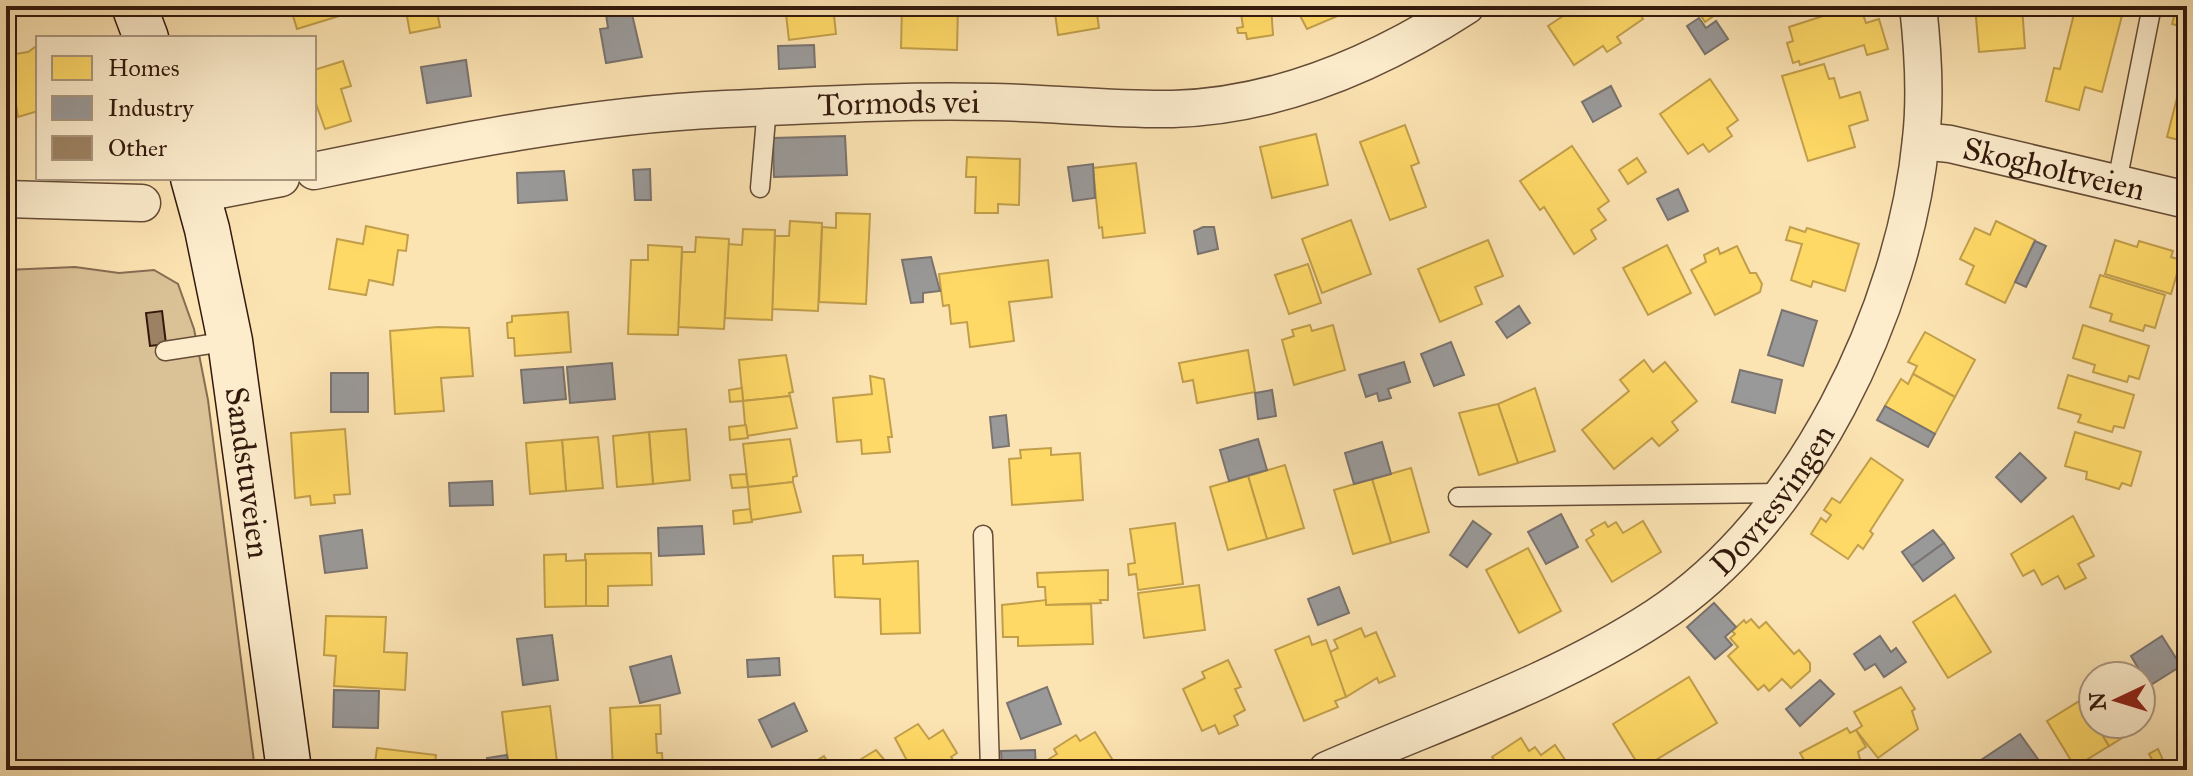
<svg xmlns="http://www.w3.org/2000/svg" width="2193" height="776" font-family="'IM FELL Great Primer',serif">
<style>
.green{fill:#dac196;stroke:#866d52;stroke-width:2}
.homes{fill:#ffd966;stroke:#c29f4b;stroke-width:2}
.industry{fill:#999;stroke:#7a736f;stroke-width:2}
.building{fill:#9c8263;stroke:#33190d;stroke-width:2}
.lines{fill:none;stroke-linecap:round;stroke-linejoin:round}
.lane-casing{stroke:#654c36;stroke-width:21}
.street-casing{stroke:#654c36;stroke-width:39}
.secondary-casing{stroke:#33190d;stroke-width:47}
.lane{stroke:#fdedcd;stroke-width:18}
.street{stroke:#fdedcd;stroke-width:36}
.secondary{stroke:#fdedcd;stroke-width:44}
.labels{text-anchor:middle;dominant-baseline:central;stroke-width:8;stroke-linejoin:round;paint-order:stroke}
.street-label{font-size:32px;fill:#33190d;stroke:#fdedcd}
</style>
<rect width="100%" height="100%" fill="#fce3b2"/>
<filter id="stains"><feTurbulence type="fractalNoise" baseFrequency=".0025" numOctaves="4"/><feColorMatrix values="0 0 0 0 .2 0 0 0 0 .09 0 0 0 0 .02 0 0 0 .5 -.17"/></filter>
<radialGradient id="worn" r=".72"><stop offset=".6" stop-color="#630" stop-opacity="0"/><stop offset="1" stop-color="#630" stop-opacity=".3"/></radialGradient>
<path class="green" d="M75,267L119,273L154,270L178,284L194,329L208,400L255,770H6V270Z"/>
<g class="homes">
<path d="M290,6H336L339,16L297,29Z"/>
<path d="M386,6H436L440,27L410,33L406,11L388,15Z"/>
<path d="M785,6H833L836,34L789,40Z"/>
<path d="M902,6H958L957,50L901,48Z"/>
<path d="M1054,6H1096L1099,28L1058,35Z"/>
<path d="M1240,6H1271L1273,35L1247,39L1246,33H1238L1237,28L1243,27Z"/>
<path d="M1295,6H1343L1338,10L1340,15L1307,29Z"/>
<path d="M1578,6H1635L1643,19L1617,37L1621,43L1607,52L1603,46L1574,65L1548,26Z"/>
<path d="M1695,6H1728L1705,22Z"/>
<path d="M1820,6H1860L1866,23L1879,19L1888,49L1867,55L1864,45L1800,65L1799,61L1793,63L1787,43L1793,41L1789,27L1823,16Z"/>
<path d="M1975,6H2022L2025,48L1979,52Z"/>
<path d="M2076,6L2124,8L2102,92L2085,87L2079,110L2046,101L2054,68L2060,69Z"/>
<path d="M2177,6H2187V28L2172,24Z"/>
<path d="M38,45V111L18,117L8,55L28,52Z"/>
<path d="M343,61L351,86L341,89L351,121L325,129L314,98V70Z"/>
<path d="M1824,64L1829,79L1834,78L1840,98L1860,92L1868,120L1849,126L1855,147L1808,161L1782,76Z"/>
<path d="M1710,79L1738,120L1727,128L1732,136L1709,152L1703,144L1688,154L1660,114Z"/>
<path d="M2187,93V142L2167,137L2177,98L2185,100Z"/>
<path d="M1405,125L1419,163L1411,166L1426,207L1390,220L1360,142Z"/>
<path d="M1316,134L1328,185L1272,198L1260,147Z"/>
<path d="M1572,146L1609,201L1598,209L1606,220L1591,230L1596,239L1574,254L1544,207L1540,210L1520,181Z"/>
<path d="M967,157L1020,159L1019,205L998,204V213H975L976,177H966Z"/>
<path d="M1637,158L1646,172L1628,184L1619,170Z"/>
<path d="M1136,163L1145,233L1103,238L1102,227L1099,228L1093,168Z"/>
<path d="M836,213L870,214L866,304L819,302L822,227L836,228Z"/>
<path d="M1351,220L1371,274L1322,293L1302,239Z"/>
<path d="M790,221L822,223L818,311L772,309L775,236H789Z"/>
<path d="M1996,221L2035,240L2005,303L1966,284L1974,266L1960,259L1975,228L1990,235Z"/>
<path d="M366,226L408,235L406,251L398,250L393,285L369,280L366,295L329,289L337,239L363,244Z"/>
<path d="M1790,227L1805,232L1807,228L1859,244L1845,291L1813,281L1811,287L1791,280L1802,244L1786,240Z"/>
<path d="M743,229L775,230L772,320L725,318L728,244L742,245Z"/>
<path d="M696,237L729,239L724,329L678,327L682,252H695Z"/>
<path d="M1488,240L1503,276L1475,287L1482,304L1440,322L1418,269Z"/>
<path d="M2115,240L2137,247L2139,241L2173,251L2171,257L2181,260L2171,294L2105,274Z"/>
<path d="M648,245L682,247L678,335L628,334L631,260H648Z"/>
<path d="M1667,245L1691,293L1648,315L1623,268Z"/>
<path d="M1737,246L1750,273H1756L1762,284L1760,292L1715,315L1691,270L1706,262L1704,255L1718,248L1720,254Z"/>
<path d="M1048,260L1052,297L1009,302L1014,341L970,347L967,322L951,324L949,305L943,306L939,274Z"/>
<path d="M1308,264L1321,303L1289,314L1275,275Z"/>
<path d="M2100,275L2165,295L2155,328L2145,325L2143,331L2110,321L2112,314L2090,307Z"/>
<path d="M568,312L571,352L515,356L514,338H508L507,323L512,322V316Z"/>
<path d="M1310,325L1312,331L1333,325L1345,370L1294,385L1282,340L1294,336L1292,330Z"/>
<path d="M2083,325L2149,346L2139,379L2129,376L2127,382L2093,372L2095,365L2073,358Z"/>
<path d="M438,327L469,328L473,376L441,378L444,411L395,414L390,331Z"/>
<path d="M1925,332L1975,360L1955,397L1913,374L1917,366L1908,362Z"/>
<path d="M1248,350L1255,392L1197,403L1193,380L1183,382L1179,363Z"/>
<path d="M786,355L793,392L789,393L790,396L743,401L739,360Z"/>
<path d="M1644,360L1653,372L1665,362L1697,401L1672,422L1678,430L1659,446L1652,438L1614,469L1582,430L1629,391L1620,380Z"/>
<path d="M1913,374L1955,397L1935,434L1885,406L1901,379L1908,384Z"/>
<path d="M2068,375L2134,395L2124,428L2114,426L2112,432L2078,422L2081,415L2058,408Z"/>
<path d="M870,376L884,379L892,437H888L890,452L862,454L861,440L837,442L833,398L872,394Z"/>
<path d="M742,388L743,401L730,402L729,390Z"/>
<path d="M1535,388L1555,451L1518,463L1498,404Z"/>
<path d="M790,396L797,428L746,436L743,401Z"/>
<path d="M1498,404L1518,463L1479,475L1459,413Z"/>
<path d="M746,425L748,438L730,440L729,427Z"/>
<path d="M345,429L350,494L334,495L335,503L311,505L310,496L295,498L291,433Z"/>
<path d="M686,429L690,480L653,484L649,432Z"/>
<path d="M649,432L653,484L617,487L613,436Z"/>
<path d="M2075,432L2141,452L2131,486L2122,483L2119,489L2086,479L2087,472L2065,466Z"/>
<path d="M598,437L603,488L566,491L562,440Z"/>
<path d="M790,439L797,476L793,477V482L748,487L743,444Z"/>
<path d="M562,440L566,491L530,494L526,443Z"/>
<path d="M1051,448V455L1080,453L1083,500L1012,505L1009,459L1021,458L1020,450Z"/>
<path d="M1871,458L1903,480L1870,531L1873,534L1863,549L1858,545L1848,559L1811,534L1821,518L1826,522L1831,515L1824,510L1832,498L1840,503Z"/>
<path d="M1285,465L1304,528L1267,539L1248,476Z"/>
<path d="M1411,468L1429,532L1391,543L1372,479Z"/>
<path d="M746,474L748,487L732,488L730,475Z"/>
<path d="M1248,476L1267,539L1228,550L1210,487Z"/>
<path d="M1372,479L1391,543L1353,554L1334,490Z"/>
<path d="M793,482L801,512L751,520L748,487Z"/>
<path d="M750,509L752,522L734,524L733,511Z"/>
<path d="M2073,516L2094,556L2078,564L2086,578L2065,589L2058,576L2042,585L2034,570L2023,576L2011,554Z"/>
<path d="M1643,521L1661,552L1612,582L1586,540L1594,535L1591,530L1605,522L1608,527L1616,522L1623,533Z"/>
<path d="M1175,523L1183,584L1138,590L1136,574L1129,575L1128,564L1135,563L1130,529Z"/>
<path d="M2187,524V565L2177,562Z"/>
<path d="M1528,548L1561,611L1519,633L1486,570Z"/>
<path d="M651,553L652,585L608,586V606H586L585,554Z"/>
<path d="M566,554V561L586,560V606L545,607L544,555Z"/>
<path d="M863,555V564L918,561L920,633L881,634L880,599L835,597L833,556Z"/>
<path d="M1108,570V600H1100L1101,603L1046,605L1045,587H1038L1037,573Z"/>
<path d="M1199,585L1205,630L1144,638L1138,593Z"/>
<path d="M1955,595L1991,652L1948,678L1913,622Z"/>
<path d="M1046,600V605L1091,604L1093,644L1018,646V637H1003L1002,605Z"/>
<path d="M326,616L386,617L384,652L407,653L405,690L334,686L336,656L324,655Z"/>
<path d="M1751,619L1759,628L1766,622L1794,654L1799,650L1810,663V671L1791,688L1782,679L1769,691L1764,685L1758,690L1728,656L1738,647L1730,638L1735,634L1732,631L1744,620L1746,623Z"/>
<path d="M1361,628L1365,637L1376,632L1395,676L1379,683L1377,678L1346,697L1328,653L1338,648L1334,640Z"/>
<path d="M1309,636L1312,645L1326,640L1346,697L1335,701L1338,707L1304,721L1275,650Z"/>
<path d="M1228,660L1241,687L1235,689L1245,710L1234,716L1238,725L1219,734L1215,725L1202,731L1183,689L1205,678L1202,672Z"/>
<path d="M1689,677L1717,723L1641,769L1613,724Z"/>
<path d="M1901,687L1915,709L1912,711L1918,729L1878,758L1856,730L1862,726L1854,712Z"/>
<path d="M2093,692V719L2081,700Z"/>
<path d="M2081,700L2109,746L2075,767L2047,721Z"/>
<path d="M660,705L661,734H656L657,753H662L663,770H613L610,708Z"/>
<path d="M550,706L558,770H509L502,712Z"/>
<path d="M2141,722L2143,725L2109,746L2096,724Z"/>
<path d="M918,724L929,739L943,730L957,753L951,757L957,765L950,770H912L895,738Z"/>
<path d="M1847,728L1850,733L1856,730L1866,747L1858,752L1863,770H1810L1800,753Z"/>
<path d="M1095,732L1119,770H1045L1041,764L1057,754L1054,749L1076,735L1080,741Z"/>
<path d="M1521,738L1529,751L1535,747L1541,755L1555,745L1572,770H1501L1492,757Z"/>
<path d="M377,748L436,755L434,770H374Z"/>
<path d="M2158,749L2163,760L2155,765L2149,754Z"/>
<path d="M876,750L893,770H857L862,767L858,761Z"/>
<path d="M824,756L832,770H794L804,763L807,767Z"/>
</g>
<g class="industry">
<path d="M631,10L642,57L606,63L600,29L608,28L606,14Z"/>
<path d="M1699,18L1706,28L1716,21L1728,39L1705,54L1687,26Z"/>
<path d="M814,45L815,67L779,69L778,46Z"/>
<path d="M466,60L471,96L427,103L421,67Z"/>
<path d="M1611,86L1621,106L1593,122L1582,102Z"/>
<path d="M845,136L847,175L774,177L773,138Z"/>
<path d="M1093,164L1095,198L1073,201L1068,167Z"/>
<path d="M650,169L651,200H635L633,170Z"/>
<path d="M564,171L567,200L518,203L517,173Z"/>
<path d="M1678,189L1688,211L1668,220L1657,199Z"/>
<path d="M1203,227H1214L1218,249L1198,254L1194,231Z"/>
<path d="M2035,241L2046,246L2026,287L2015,282Z"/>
<path d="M931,257L940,291L923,293V302L911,303L902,260Z"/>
<path d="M1519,306L1530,323L1507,338L1496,322Z"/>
<path d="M1782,310L1817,321L1803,366L1768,355Z"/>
<path d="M1451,342L1464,375L1434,386L1421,354Z"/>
<path d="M1404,362L1410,382L1388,389L1391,398L1379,401L1377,393L1366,397L1359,375Z"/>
<path d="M612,363L615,399L570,403L567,367Z"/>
<path d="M563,367L566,399L524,403L521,370Z"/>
<path d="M1740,370L1782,380L1775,413L1732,402Z"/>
<rect x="331" y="373" width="37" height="39"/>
<path d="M1272,390L1276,416L1258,419L1255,393Z"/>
<path d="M1885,406L1935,434L1928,447L1877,420Z"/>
<path d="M1006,415L1009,446L993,448L990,417Z"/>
<path d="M1258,439L1267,470L1229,481L1220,450Z"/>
<path d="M1382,442L1391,474L1354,484L1345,453Z"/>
<path d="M2020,453L2046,478L2021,502L1996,477Z"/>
<path d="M492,481L493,505L450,506L449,483Z"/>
<path d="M1561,514L1578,547L1546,564L1528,532Z"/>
<path d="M1473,521L1491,534L1467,567L1450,555Z"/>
<path d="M702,526L704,554L659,556L658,528Z"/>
<path d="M362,530L367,568L325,573L320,536Z"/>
<path d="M1933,530L1944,543L1912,566L1902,552Z"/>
<path d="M1944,543L1954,558L1923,581L1912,566Z"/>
<path d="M1339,587L1349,613L1318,625L1308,599Z"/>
<path d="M1714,603L1736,627L1725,637L1732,645L1715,659L1687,627Z"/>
<path d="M552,635L558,680L523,685L517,639Z"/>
<path d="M1880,636L1891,652L1896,648L1906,662L1884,677L1875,664L1865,670L1854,654Z"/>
<path d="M2162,636L2181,666L2149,686L2131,656Z"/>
<path d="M671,656L680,693L640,703L630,667Z"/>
<path d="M779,658L780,675L748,677L747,660Z"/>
<path d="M1820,680L1834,694L1800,726L1786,709Z"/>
<path d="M1047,687L1061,724L1021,739L1007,703Z"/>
<path d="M334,690L379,691L378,728L333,727Z"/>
<path d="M794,703L807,731L772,747L759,720Z"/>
<path d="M2020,734L2040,762L2028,770H1975L1972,766Z"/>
<path d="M1035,750L1036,770H1002L1001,751Z"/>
<path d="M507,755L509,770H489L487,758Z"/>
<path d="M1430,763L1432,770H1414Z"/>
</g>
<path class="building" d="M162,311L166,344L150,346L146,313Z"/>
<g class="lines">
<defs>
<g id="lane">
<path d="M2117,182L2152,6"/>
<path d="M760,188L767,107"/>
<path d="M165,351L230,341"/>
<path d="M1458,497L1783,493"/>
<path d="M983,535L990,770"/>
</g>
<g id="street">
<path id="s1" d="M1921,141L1950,144L2187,200"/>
<path id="s2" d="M314,171C450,143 588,115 726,109C815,105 903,100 992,102C1052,103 1113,110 1173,109C1280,106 1378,63 1466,6"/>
<path d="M198,194L281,178"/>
<path d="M6,199L142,203"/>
<path id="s3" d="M1327,770C1439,721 1553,684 1656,617C1803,522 1905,309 1921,139C1926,95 1923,50 1918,6"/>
</g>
<g id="secondary">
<path d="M134,6L146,38"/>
<path id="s4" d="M193,178L207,229L230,341L289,770"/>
</g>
</defs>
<use href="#lane" class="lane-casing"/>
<use href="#street" class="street-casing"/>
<use href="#secondary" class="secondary-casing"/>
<use href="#lane" class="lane"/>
<use href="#street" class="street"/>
<use href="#secondary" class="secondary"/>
</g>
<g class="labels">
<g class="street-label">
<text stroke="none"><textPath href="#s2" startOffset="590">Tormods vei</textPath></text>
<text stroke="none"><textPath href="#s1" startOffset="136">Skogholtveien</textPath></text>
<text stroke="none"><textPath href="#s4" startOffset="300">Sandstuveien</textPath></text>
<text stroke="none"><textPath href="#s3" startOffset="530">Dovresvingen</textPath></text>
</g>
</g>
<rect width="2193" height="776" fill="none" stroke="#fce3b2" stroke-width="32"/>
<rect x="8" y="8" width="2177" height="760" fill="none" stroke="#33190d" stroke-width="4"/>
<rect x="16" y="16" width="2161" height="744" fill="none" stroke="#33190d" stroke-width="2"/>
<rect x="36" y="36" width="280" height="144" fill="#fdedcd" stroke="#ac9880" stroke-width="2"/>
<rect x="52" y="56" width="40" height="24" fill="#ffd966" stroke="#ac9880" stroke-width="2"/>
<text x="108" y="76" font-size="24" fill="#33190d">Homes</text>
<rect x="52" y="96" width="40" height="24" fill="#999999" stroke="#ac9880" stroke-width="2"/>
<text x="108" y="116" font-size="24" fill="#33190d">Industry</text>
<rect x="52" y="136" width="40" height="24" fill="#9c8263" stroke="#ac9880" stroke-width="2"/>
<text x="108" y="156" font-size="24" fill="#33190d">Other</text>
<g transform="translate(2117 700) rotate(266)"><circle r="38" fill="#fdedcd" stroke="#ac9880" stroke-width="2"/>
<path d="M0-6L14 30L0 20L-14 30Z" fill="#8f2418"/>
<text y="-12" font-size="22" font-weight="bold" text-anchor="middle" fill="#33190d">N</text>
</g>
<rect width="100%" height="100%" filter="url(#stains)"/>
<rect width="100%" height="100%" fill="url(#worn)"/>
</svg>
